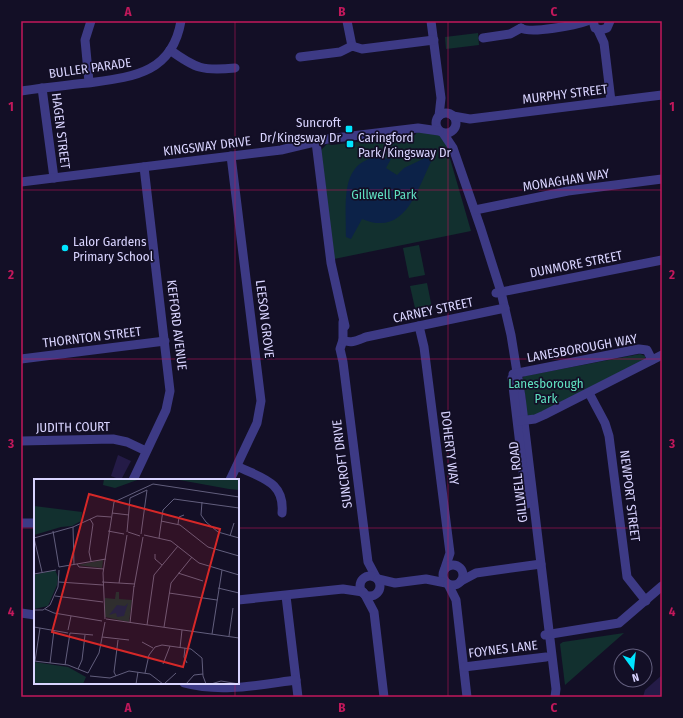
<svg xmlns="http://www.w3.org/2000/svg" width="683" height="718" font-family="'Fira Sans Condensed',sans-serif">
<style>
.green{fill:#12302f}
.water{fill:#0c2248}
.building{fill:#241b47}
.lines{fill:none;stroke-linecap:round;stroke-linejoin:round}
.minor{stroke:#3d3a85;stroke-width:9}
.grid{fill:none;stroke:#c2185b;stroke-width:1;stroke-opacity:0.55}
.poi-dot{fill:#00e5ff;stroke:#130f26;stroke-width:1.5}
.labels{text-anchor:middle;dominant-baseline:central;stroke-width:3.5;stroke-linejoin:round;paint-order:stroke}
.street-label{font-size:13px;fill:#d9d4ff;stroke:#130f26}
.poi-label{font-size:13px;fill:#d9d4ff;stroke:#130f26;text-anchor:start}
.park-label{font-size:13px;fill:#5fe0c0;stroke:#130f26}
.inset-road{fill:none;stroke:#625e7d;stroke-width:1}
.view{fill:#d62828;fill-opacity:0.15;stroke:#d62828;stroke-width:2}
.inset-edge{fill:none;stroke:#d9d4ff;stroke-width:2}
.neatline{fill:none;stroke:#c2185b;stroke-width:1.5}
.grid-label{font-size:13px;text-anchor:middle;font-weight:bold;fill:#c2185b}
</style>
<rect width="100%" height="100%" fill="#130f26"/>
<g class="green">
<path d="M478,33L479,45L446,49L445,37Z"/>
<path d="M417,132C423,133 432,132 437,134C444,136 449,149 449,155L471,231L334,259L321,150L327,144L332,145L415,135Z"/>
<path d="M419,245L425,275L409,278L403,248Z"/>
<path d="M427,283L433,313L417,317L410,286Z"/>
<path d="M640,354L645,356V360L539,415L528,416L526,414V400L522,378L525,376Z"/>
<path d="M624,633L565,685L560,644L563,642Z"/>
</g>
<path class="water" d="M377,157L391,159L386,168L397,175L404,168L427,157L431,162C416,192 405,237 362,219L351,239L346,237C347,207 338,163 377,157Z"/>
<g class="building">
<path d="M118,455L131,461L121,480L111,476Z"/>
<path d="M662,675V697H643L645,690Z"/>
</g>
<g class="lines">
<g class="minor">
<path d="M347,21L352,46"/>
<path d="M431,21L441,98L439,116"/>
<path d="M593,21L595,28L601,30L607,28L610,21"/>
<path d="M521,28C531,34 576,25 587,21"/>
<path d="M598,30L604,43L611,101"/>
<path d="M483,38L510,34L521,28"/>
<path d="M170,50C196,69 203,71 235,68"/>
<path d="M300,57L340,52L352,46L362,49L434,40"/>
<path d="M89,82L85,40L91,21"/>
<path d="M42,88L54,178"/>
<path d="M21,91C43,88 66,85 88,83C132,77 172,74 181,21"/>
<circle cx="446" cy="123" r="10"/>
<path d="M453,116L470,119L662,95"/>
<path d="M443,133L453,148L481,229L501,292L511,335L521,397L556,689L555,697"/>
<path d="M316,142L331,263L345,326"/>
<path d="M21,182L281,150L327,139L418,128L439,131"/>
<path d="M475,210L568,191L662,179"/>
<path d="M496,293L662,260"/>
<path d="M343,322V340L340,349L343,362L368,562L376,577"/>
<path d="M419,326L424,347L450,553L445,568"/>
<path d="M343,340C351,344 358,340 366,337L505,308"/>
<path d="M21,359L165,341"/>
<path d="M513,374L639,349L647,350L652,360"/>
<path d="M512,378L527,504"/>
<path d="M589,393L605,423L609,436L627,577L646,601"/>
<path d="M519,421L535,419L544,415L662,355"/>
<path d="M21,441L113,439L127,442L146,451"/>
<path d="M237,466C260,478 285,481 282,513"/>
<path d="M133,480L166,410L170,391L144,167"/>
<path d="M230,480L257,423L261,401L231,156"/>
<path d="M21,523H35"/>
<circle cx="453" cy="575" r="10"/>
<circle cx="370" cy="586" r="10"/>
<path d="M378,579L395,583L426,579L446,583"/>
<path d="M461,581L476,573L541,564"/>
<path d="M448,584L456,600L467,697"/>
<path d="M364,593L374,612L384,697"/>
<path d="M286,596L298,697"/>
<path d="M238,600L343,589L363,592"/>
<path d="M21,613L35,615"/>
<path d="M545,635L619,623L662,586"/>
<path d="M464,667L546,657"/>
<path d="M184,683C221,693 258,685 296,680"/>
</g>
</g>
<path class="grid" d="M235,21V480M448,21V697M21,190H662M21,359H662M21,528H35M238,528H662M235,683V697"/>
<g class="poi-dot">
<rect x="345" y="125" width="8" height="8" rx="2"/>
<rect x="346" y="140" width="8" height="8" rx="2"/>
<circle cx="65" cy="248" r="4"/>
</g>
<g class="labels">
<g class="street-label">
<text transform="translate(90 68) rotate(-8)">BULLER PARADE</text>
<text transform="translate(565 94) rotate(-7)">MURPHY STREET</text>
<text transform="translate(61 131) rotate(83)">HAGEN STREET</text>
<text transform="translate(207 146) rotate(-7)">KINGSWAY DRIVE</text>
<text transform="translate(566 180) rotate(-9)">MONAGHAN WAY</text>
<text transform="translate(576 264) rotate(-11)">DUNMORE STREET</text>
<text transform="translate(433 310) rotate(-12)">CARNEY STREET</text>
<text transform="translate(265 319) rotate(83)">LEESON GROVE</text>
<text transform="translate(177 325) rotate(83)">KEFFORD AVENUE</text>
<text transform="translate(92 337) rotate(-7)">THORNTON STREET</text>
<text transform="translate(582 348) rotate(-10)">LANESBOROUGH WAY</text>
<text transform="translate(73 427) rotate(-1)">JUDITH COURT</text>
<text transform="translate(450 448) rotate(83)">DOHERTY WAY</text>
<text transform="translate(342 464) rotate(-97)">SUNCROFT DRIVE</text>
<text transform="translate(518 482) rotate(-97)">GILLWELL ROAD</text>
<text transform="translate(630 496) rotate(83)">NEWPORT STREET</text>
<text transform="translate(503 649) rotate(-7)">FOYNES LANE</text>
</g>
<g class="poi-label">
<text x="341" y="122" text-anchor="end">Suncroft<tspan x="341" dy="15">Dr/Kingsway Dr</tspan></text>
<text x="358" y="137">Caringford<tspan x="358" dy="15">Park/Kingsway Dr</tspan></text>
<text x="73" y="241">Lalor Gardens<tspan x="73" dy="15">Primary School</tspan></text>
</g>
<g class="park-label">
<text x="384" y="194">Gillwell Park</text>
<text x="546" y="383">Lanesborough<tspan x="546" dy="15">Park</tspan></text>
</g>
</g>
<g transform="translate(34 479)">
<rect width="205" height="205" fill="#130f26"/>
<path d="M70,0H106L81,9L69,6ZM140,0H205V11L195,10ZM0,27L48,33L47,42L38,47L27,48L0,56ZM69,81L68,89L44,86ZM21,91L24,98L23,106L14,127L0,130V96ZM82,113H85V120L98,121L95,143L71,138V119L81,120ZM0,183L34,188L52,198L49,205H0Z" fill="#12302f"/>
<path d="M94,124L90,137L83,138L82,134L75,136L83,126L91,127Z" fill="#0c2248"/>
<path class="inset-road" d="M168,23L167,36L172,43L184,53L205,59M78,34L95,36M56,40L59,45L55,73L57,82M127,42L146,46L174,68L205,77M144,45L145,38L150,36M39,48L40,86M19,52L25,88M74,52L90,55M93,53L96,19L113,11L107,55M94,53L106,57M110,56L137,62L165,84L205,96M196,57L200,44M0,59L39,48L63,37L77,38M0,59L8,93M125,59L129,31L140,20L205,29M121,75V80L128,86M43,85L45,88L70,90M25,88L72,80M144,94L169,102M0,95L22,91M25,103L69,106M68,103L101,105M85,104L93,56M100,108L109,58M184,109L205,114M135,114L183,121M21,117L69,123M11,130L20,134L68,142M0,131H9L16,126L24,108L25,91M71,140L69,94L80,23L119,5L205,18M72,140L205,159M96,144L100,107M113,146L120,96L144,67M0,148L34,154M130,148L137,104L158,78M34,151L37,137M36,154L59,156M178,155L188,91M195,157L199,129M68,158L95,161M108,163L119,169M146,169L148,151M151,169L150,178L153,184M0,182L34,186L54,194M1,182L6,149M16,184L20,151M129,185L136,167M31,186L36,154M44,190L48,181L51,156M54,194L65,174L71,143M111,194L115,176L121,168L128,166L157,170L168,179L169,197L172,205M56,197L76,199L95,192L116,195L129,205M82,197L80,193L84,161M102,205L104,193M130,205L142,194M152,205L160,196L169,195M177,205L187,202L205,205"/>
<path class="view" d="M55,15L186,50L149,188L18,153Z"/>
<rect width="205" height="205" class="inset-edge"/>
</g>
<rect width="683" height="718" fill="none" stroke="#130f26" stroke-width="44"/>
<g transform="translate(633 668) rotate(165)"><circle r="19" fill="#130f26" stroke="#625e7d"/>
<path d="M0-3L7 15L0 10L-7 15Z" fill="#00e5ff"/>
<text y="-6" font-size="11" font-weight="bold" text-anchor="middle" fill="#d9d4ff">N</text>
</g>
<rect x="22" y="22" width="639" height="674" class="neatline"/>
<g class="grid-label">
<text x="128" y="16">A</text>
<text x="342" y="16">B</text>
<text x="554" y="16">C</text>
<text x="11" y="111">1</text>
<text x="672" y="111">1</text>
<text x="11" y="279">2</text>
<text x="672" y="279">2</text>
<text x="11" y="448">3</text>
<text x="672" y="448">3</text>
<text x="11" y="616">4</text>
<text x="672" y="616">4</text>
<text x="128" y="712">A</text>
<text x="342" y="712">B</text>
<text x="554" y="712">C</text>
</g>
</svg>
